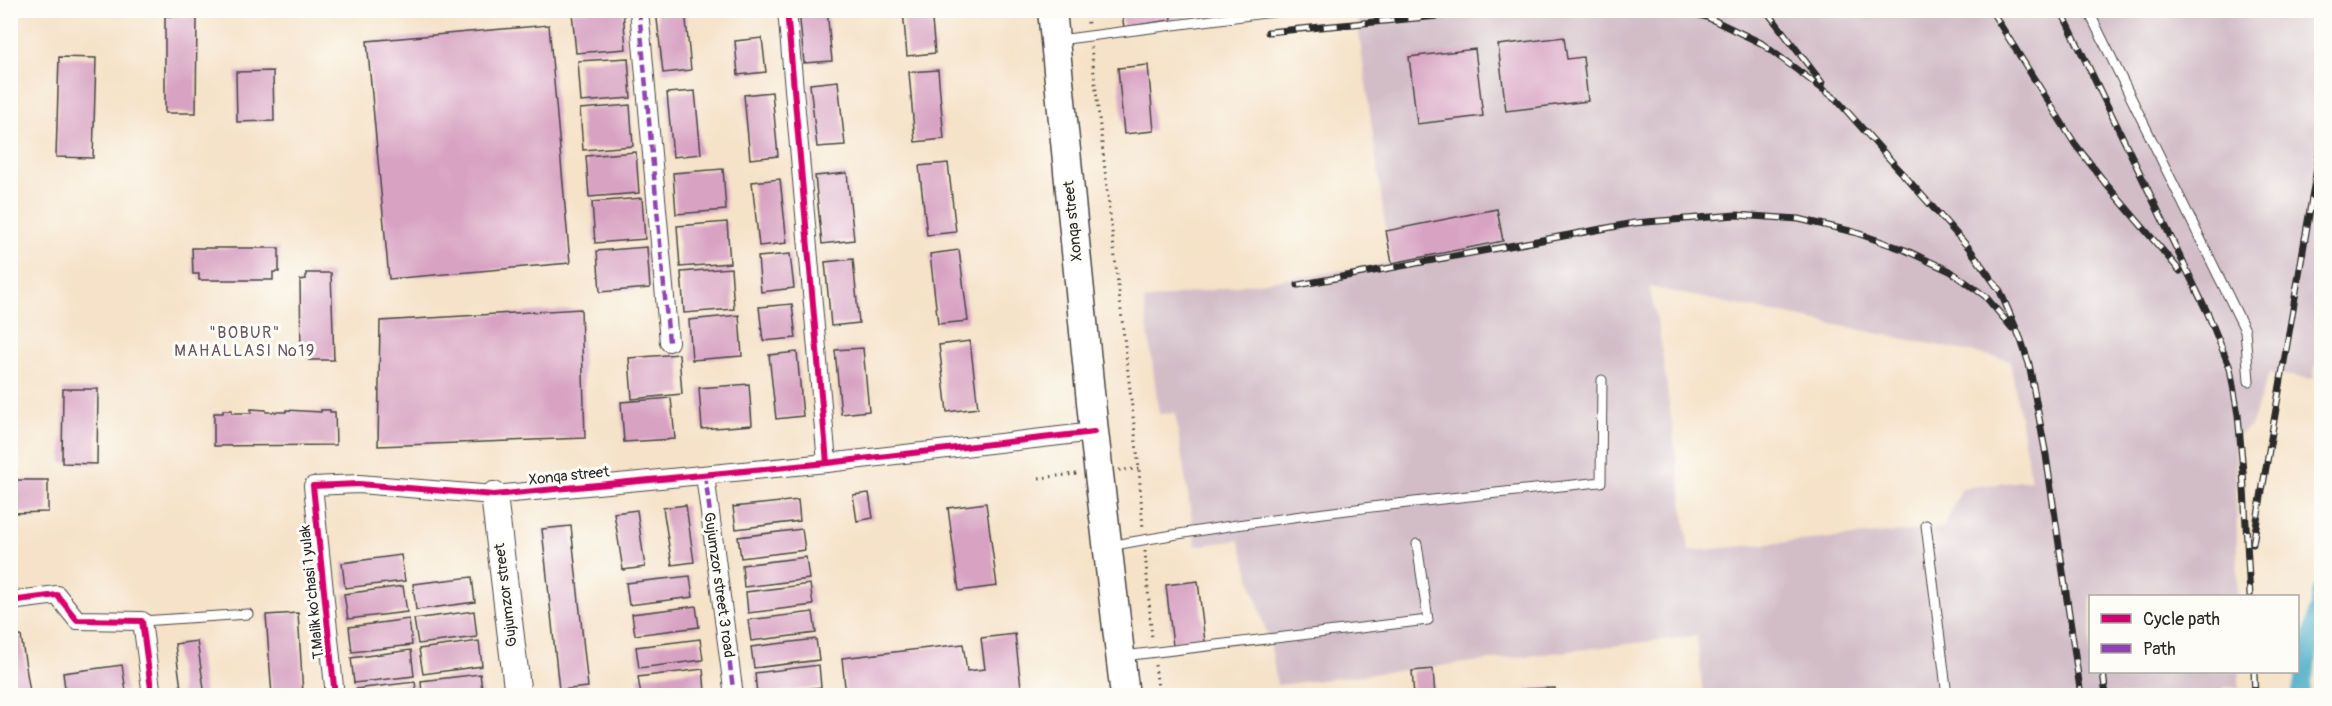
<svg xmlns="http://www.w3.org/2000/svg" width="2332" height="706" font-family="Pangolin,sans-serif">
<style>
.industrial{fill:#d2bdc7;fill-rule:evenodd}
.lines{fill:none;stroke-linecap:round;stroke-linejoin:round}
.canal{stroke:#46acc6;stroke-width:18}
.building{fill:#d8a3c3}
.lane-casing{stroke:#494643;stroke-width:11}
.street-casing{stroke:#494643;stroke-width:20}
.secondary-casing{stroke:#494643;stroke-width:28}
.primary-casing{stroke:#494643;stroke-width:31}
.path{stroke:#494643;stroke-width:3;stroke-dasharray:1.5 4.5;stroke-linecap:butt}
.lane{stroke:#fff;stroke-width:9}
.street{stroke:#fff;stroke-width:18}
.secondary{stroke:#fff;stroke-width:26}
.primary{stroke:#fff;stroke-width:28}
.rail-casing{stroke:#2b2b2b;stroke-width:7}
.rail{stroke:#fdfcf7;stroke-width:4.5;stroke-dasharray:14;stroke-linecap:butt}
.quiet{stroke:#8e44ad;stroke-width:4.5;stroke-dasharray:9 4.5;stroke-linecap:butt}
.cycleway-casing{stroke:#fdfcf7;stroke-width:10}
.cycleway{stroke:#d6006c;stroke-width:6}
.labels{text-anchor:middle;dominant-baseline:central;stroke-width:6;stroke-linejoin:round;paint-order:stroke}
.street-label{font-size:15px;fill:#2b2b2b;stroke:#fdfcf7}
.neighbourhood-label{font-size:16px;letter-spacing:1.5px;fill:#685560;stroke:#fdfcf7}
</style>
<rect width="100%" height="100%" fill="#fdfcf7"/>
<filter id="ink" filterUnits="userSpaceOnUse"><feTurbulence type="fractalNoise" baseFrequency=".0167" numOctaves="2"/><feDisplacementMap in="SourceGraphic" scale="12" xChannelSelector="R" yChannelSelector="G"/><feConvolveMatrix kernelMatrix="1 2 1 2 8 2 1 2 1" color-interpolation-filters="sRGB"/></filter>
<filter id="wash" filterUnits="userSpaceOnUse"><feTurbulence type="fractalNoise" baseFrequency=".008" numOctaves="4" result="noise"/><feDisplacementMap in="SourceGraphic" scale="24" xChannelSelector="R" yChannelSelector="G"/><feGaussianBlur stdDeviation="1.35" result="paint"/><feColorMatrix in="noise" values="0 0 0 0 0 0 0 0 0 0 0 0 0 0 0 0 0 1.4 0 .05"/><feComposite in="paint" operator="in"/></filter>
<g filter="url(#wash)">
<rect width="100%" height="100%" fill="#f5e2c8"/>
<g class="industrial">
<path d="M1236,10L1237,14L1171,20L1170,11Z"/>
<path d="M1356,11H2321V339L2313,379L2269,373L2251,426L2235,437L2238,596H2090V672H2239V688L2223,687V695H1703L1697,636L1277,685L1271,648L1239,540L1196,546L1175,413L1159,414L1144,300L1392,263L1386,231ZM1649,287L2010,360L2031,480L1962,488L1943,528L1689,551L1659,330Z"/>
</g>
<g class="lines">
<path class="canal" d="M2300,696L2322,590"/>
</g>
<g id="blocks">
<g class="building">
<path d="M594,10H623L626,49L576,53L572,12Z"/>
<path d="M656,10H685L691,70L663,73Z"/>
<path d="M799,10H827L832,61L804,63Z"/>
<path d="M903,10H931L935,53L907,56Z"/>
<path d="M1121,10H1170L1171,20L1124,27Z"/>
<path d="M165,16L197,17L196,113H165Z"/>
<path d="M549,25L570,263L389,279L367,41Z"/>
<path d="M1564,37L1567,59L1583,57L1588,101L1506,111L1498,45Z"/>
<path d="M762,38L766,72L738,75L735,41Z"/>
<path d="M1475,49L1483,116L1417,124L1409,57Z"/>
<path d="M59,57L96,58L93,158L56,157Z"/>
<path d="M628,58L631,98L581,102L578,61Z"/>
<path d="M1148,65L1154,131L1124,134L1118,68Z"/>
<path d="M938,70L944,139L915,142L909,72Z"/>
<path d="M273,71L274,121L237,122L236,72Z"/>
<path d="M838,81L845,145L817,147L810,84Z"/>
<path d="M695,91L701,154L673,157L667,93Z"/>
<path d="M772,92L778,156L750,159L744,95Z"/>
<path d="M630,105L633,146L583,150L580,109Z"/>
<path d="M636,152L639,193L589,197L586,156Z"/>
<path d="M948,163L956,232L927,235L919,166Z"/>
<path d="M723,169L726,210L676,214L673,173Z"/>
<path d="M847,173L854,240L822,244L815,176Z"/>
<path d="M780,179L787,243L759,246L752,182Z"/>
<path d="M642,198L645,239L595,243L592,202Z"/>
<path d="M1497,209L1503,241L1392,263L1386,231Z"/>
<path d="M727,222L730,263L680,267L677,226Z"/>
<path d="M647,247L650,288L600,292L597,251Z"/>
<path d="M192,248H279V272H273V280H199V274H193Z"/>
<path d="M959,250L968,321L938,324L930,254Z"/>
<path d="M790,254L794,288L761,292L758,257Z"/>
<path d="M853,259L859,323L831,326L825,262Z"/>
<path d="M731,268L734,309L684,313L681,272Z"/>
<path d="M306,273H331L334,360H309V353L301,354L300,280L306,279Z"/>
<path d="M792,304L796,338L763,341L759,307Z"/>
<path d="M581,309L585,438L378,446L380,321Z"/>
<path d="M739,315L742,356L692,360L689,320Z"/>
<path d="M970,341L978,408L947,412L939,345Z"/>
<path d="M863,348L869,411L841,414L835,350Z"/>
<path d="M797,352L803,416L776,419L769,355Z"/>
<path d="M679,354L682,394L632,399L629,358Z"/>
<path d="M749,384L752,425L702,429L699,388Z"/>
<path d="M63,389H98L97,464L62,463Z"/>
<path d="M671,398L675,439L624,442L621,402Z"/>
<path d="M251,409L266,410V412H286V410L321,412V410H330V412H335L336,445L214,446V413H223V410H232V413H251Z"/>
<path d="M10,480H48V512L10,513Z"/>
<path d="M869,493L873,518L857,521L853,495Z"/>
<path d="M798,500L800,521L736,529L733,507Z"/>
<path d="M986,503L997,586L959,591L948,508Z"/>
<path d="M686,505L694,562L672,565L663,508Z"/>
<path d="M637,510L645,567L623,570L614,513Z"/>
<path d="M571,526L588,687L559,690L542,529Z"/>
<path d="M802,529L805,550L741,558L738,537Z"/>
<path d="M401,555L405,581L345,588L342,563Z"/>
<path d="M806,557L809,579L744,587L742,565Z"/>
<path d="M690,576L693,597L629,605L626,583Z"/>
<path d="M472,577L475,602L416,610L413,584Z"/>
<path d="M1198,581L1205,642L1173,646L1166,585Z"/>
<path d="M810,584L813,605L748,613L746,592Z"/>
<path d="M403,586L407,612L348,619L344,594Z"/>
<path d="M696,606L699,627L635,635L632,614Z"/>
<path d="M474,611L477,637L418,644L414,619Z"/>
<path d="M813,612L816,633L751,641L748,620Z"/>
<path d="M298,613L303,694L272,696L266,615Z"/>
<path d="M409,619L412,645L352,652L349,627Z"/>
<path d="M1015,634L1022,696H846L842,658L963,644L967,671L985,669L981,638Z"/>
<path d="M21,636L30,692L10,695V637Z"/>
<path d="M700,639L703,660L639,668L636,647Z"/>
<path d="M816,639L819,660L754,668L751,647Z"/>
<path d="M197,641L205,696H182L175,644Z"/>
<path d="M479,641L482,666L423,674L419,649Z"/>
<path d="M411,650L414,676L354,683L351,658Z"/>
<path d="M122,665L126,691L90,696H66L63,673Z"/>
<path d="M819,665L821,687L757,695L755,673Z"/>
<path d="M703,669L705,691L666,696H641L638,677Z"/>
<path d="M1433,669L1435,696H1414L1412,671Z"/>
<path d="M480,674L483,696H422L421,681Z"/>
<path d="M415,682L417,696H356L355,689Z"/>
<path d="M1555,688V696H1527L1526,689Z"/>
</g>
</g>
</g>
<g filter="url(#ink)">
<use href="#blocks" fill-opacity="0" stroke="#494643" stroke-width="1.5"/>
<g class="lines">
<defs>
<g id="lane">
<path d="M2088,10L2245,330L2249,381"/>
<path d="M1059,40L1289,10"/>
<path d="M1926,525L1947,696"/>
<path d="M1109,546C1272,516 1437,499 1601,482L1602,380"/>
<path d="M142,621L248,614"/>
<path d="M1123,656L1428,620L1417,544"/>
</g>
<g id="street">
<path d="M639,10L669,342"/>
<path d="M787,10L827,463"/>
<path d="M705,475L734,696"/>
<path d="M10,601L57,595L77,620L142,621L152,696"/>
<path d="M335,696L313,486L359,484L494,495L827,463L1094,432"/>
</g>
<path id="secondary" d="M494,495L518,696"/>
<path id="primary" d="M1052,10L1094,432L1125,696"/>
</defs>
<use href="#lane" class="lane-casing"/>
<use href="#street" class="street-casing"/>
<use href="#secondary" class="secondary-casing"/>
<use href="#primary" class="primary-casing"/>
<g class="path">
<path d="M1087,10L1088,25"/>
<path d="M1091,47L1139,469L1143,529"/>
<path d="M1119,470L1139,469"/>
<path d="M1039,478L1077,474"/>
<path d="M1145,551L1152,640"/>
<path d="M1155,665L1159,696"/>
</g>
<use href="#lane" class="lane"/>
<use href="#street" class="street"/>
<use href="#secondary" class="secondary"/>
<use href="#primary" class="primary"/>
<defs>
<g id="rail">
<path d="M1680,10L1707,17L1761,43L1836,99L1969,248L2000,291L2021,340L2029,364L2046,455L2081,696"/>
<path d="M1766,10L1822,83"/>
<path d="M1991,10L2075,144L2106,184L2180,271"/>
<path d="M2061,10L2208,314L2230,368L2238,415L2243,471L2250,596"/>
<path d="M1268,32L1502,10"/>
<path d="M1298,285L1634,223L1736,215L1799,219L1854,232L1905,250L1950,271L1985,296L2012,328"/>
<path d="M2253,544L2322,139"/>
<path d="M2103,672L2106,696"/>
<path d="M2254,672L2255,696"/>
</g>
</defs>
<use href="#rail" class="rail-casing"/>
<use href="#rail" class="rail"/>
<g class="quiet">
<path d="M639,10L669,342"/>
<path d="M705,475L734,696"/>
</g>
<defs>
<g id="cycleway">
<path d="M787,10L827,463"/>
<path d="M10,601L57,595L77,620L142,621L152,696"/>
<path d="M335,696L313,486L359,484L494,495L827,463L1094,432"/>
</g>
</defs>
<use href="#cycleway" class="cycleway-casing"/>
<use href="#cycleway" class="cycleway"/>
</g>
</g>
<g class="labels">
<g class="street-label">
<text transform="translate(1073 221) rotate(-96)">Xonqa street</text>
<text transform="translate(569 476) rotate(-6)">Xonqa street</text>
<text transform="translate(719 585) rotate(82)">Gujumzor street 3 road</text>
<text transform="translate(312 592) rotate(-96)">T.Malik ko'chasi 1 yulak</text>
<text transform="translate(506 595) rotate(-97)">Gujumzor street</text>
</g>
<g class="neighbourhood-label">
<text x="245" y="333">"BOBUR"<tspan x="245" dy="18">MAHALLASI №19</tspan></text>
</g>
</g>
<rect width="2332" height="706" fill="none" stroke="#fdfcf7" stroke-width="36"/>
<rect x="2089" y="595" width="210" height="78" fill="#fdfcf7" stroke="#a9a8a5" stroke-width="1.5"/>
<rect x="2101" y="614" width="30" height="9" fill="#d6006c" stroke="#a9a8a5" stroke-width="1.5"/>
<text x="2143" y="625" font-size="18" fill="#2b2b2b">Cycle path</text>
<rect x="2101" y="644" width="30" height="9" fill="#8e44ad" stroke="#a9a8a5" stroke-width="1.5"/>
<text x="2143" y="655" font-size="18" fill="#2b2b2b">Path</text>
</svg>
